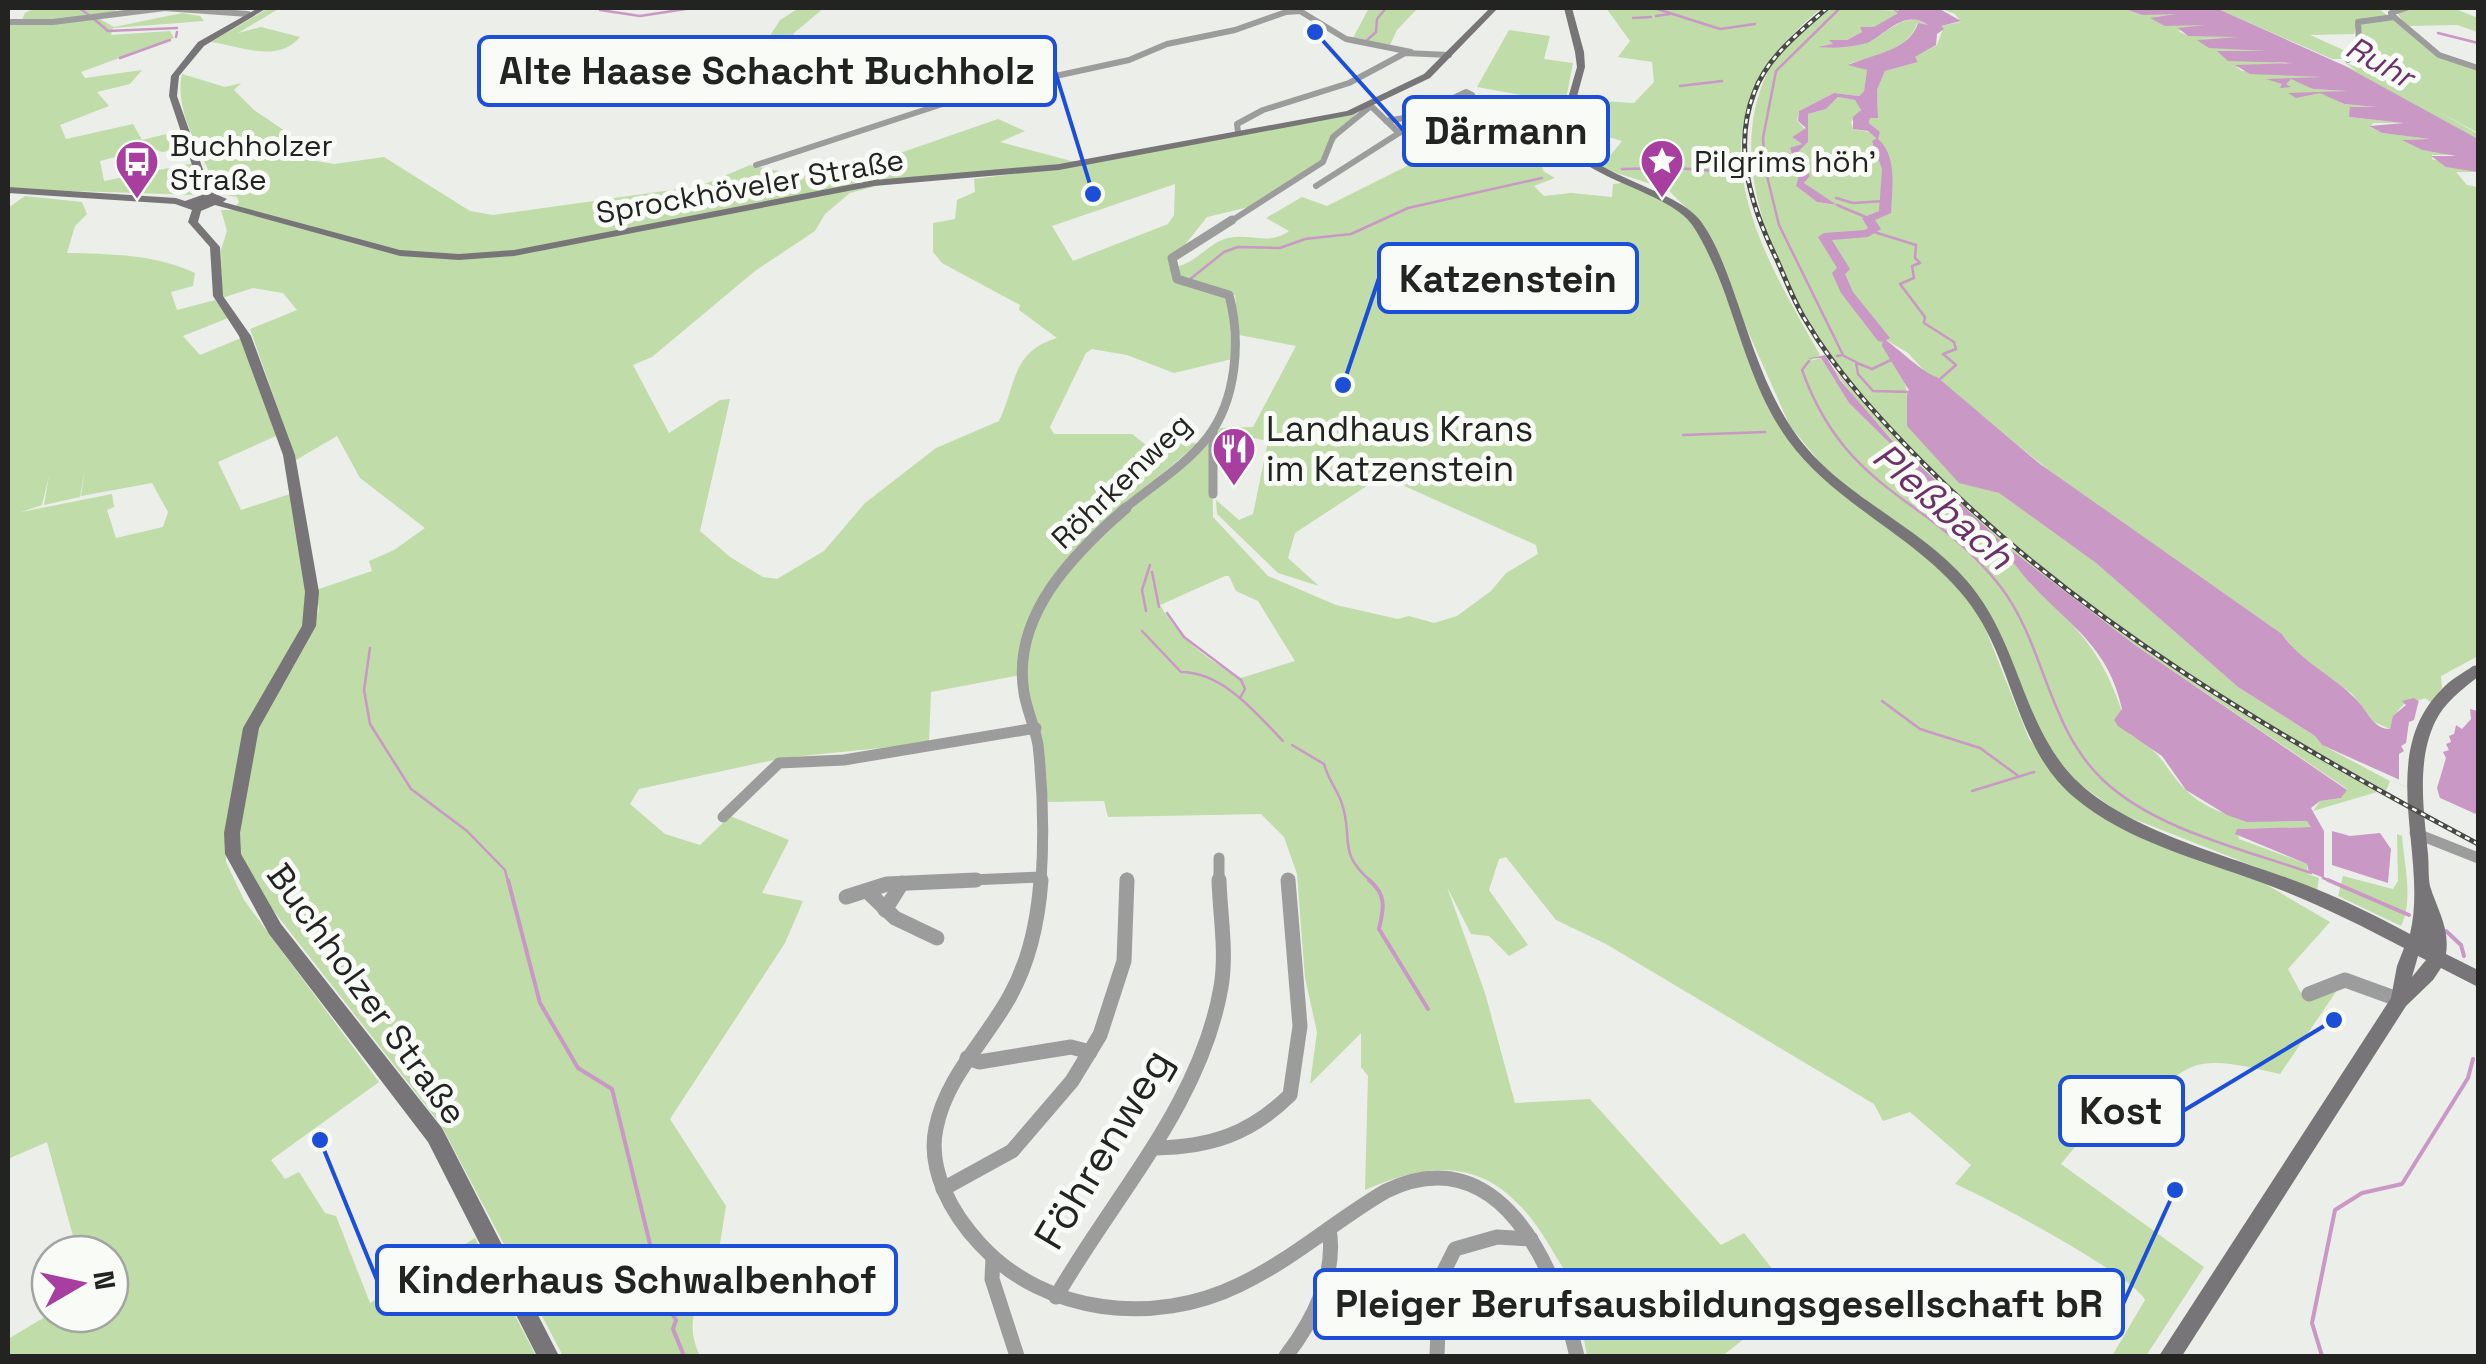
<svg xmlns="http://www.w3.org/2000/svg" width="2486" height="1364" font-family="'Space Grotesk',sans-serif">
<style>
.green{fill:#c0dca8;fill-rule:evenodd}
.water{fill:#ca98c5}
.pier{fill:#eceeea}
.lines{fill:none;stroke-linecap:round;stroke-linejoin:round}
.stream-far1{stroke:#ca98c5;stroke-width:2.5}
.stream{stroke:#ca98c5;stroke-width:4}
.river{fill:#ca98c5;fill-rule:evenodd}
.street-far3{stroke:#9d9c9d;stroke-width:6}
.street-far2{stroke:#9d9c9d;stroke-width:9}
.street-far1{stroke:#9d9c9d;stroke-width:11}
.street{stroke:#9d9c9d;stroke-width:15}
.secondary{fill:#777577;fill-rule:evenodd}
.rail-casing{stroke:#484946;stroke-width:5}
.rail{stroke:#f9fbf7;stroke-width:2.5;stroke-dasharray:5;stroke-linecap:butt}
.labels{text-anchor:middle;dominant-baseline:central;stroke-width:10;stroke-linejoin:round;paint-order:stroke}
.far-poi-label{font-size:30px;fill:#232422;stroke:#f9fbf7;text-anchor:start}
.far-street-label{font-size:30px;fill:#232422;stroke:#f9fbf7}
.far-water-label{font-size:32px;font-style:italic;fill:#6d3169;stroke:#f9fbf7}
.poi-label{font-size:35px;fill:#232422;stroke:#f9fbf7;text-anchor:start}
.street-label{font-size:35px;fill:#232422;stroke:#f9fbf7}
.water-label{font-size:38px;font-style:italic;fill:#6d3169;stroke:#f9fbf7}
.near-street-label{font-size:42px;fill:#232422;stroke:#f9fbf7}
.leader{fill:none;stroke:#1d4ed8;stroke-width:4}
.callout-dot{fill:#1d4ed8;stroke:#f9fbf7;stroke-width:4}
.callout{fill:#f9fbf7;stroke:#1d4ed8;stroke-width:4}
.callout-label{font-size:38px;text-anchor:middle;font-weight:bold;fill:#232422}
</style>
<rect width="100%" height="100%" fill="#eceeea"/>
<g class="green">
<path d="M35,8H113L119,13L98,18L114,27L182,13L200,16L204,21L113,28L111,35L170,31L174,38L81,72L85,78L142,70L130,84L97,92L109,106L60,125L66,139L133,124L142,140L179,131L185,147L163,152L150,148L100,161L104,181L194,163L200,182L198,195L8,189V22H21L25,13Z"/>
<path d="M269,8H280L238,33L261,27L300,37C277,64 241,46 211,42Z"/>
<path d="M799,8H824L794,33L784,55L755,59L780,20Z"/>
<path d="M1369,8H1418L1397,30L1390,45L1352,40Z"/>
<path d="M1606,8H1822C1685,117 1748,230 1820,355L1810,361L1821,358L1849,403L1994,546C2019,561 2018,572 2036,589C2092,641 2107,662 2130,735C2157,750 2158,755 2175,778C2209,822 2258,822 2307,821L2312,827L2237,829L2239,839L2307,864L2308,874L2319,878L2317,891L2121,814L2074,780L2044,742L1979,597L1823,466L1790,426L1698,219L1667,189L1610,171L1579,152L1609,157L1622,141L1571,126L1587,100L1634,103L1654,82L1652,62L1618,57L1630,41Z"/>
<path d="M1829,8L1901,11L1875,27H1860L1862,32L1847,40H1831L1833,44L1823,48C1834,48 1851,47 1862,44C1884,40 1903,6 1929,26L1917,23C1910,49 1875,55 1849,64L1867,70L1864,91L1859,96L1834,93L1799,111L1797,121L1805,129L1792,137L1802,144L1790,149L1794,161L1801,167L1796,186L1817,202L1837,205L1817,196L1804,183L1810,176L1798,152L1808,142V114L1826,109L1838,97L1856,100L1861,110L1851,122L1853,129L1869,132L1878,140L1880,132L1869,123L1870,118L1878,117L1877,90L1885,71L1918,62L1915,57L1937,45L1943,29L1940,26L1961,22L1955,14L1939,8H2123L2142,15L2173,12L2206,26L2178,31L2188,36H2234L2240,38L2201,39L2267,51L2248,59L2296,65L2236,67L2242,71L2321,77L2299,79L2313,89L2347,91L2323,93L2343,104L2376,107L2351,112L2349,117L2404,123H2373L2370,127L2382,133L2432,139L2403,140L2422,150L2456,155H2432V159L2478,172H2456L2467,185L2478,187V656L2441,676L2442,688L2427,709L2406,787L2393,781L2397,780L2419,700C2404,698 2393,715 2390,729L2374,722L2352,694L2297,653L2282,634L2052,473L1937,378L1927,374L1908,353L1885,339L1843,285L1840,274L1847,265L1827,237L1836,234H1824L1822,241L1842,267L1836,273C1842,280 1839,286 1845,293C1868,321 1919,381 1908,419L1970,485L1999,493L2096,563L2238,687L2315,736L2322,745L2390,781L2386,791C2176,676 1827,455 1761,213C1748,165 1746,119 1767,73C1778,49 1809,25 1829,8Z"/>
<path d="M2216,8H2378L2435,54L2478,69V133L2432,108L2478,134V139L2338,63L2358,71L2343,62L2353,66L2354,56L2369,52L2361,46L2358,25L2367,18L2357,22L2354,34L2310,35L2350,53L2348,59H2332Z"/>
<path d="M2412,8H2453L2478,18V32L2457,25L2407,26L2397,13Z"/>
<path d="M1509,30L1550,36L1544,59L1573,63L1557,145L1542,164L1543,171L1555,178L1534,186L1544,196L1571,193L1612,197L1613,184L1630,182L1687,215L1706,246L1763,392L1794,444L1946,573L1982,620L2029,739L2071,790L2250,875L2330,922L2288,969L2301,993L2340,986L2280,1074C2256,1069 2227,1060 2202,1064C2167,1070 2149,1114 2104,1122L2089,1141L2083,1137L2061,1164L2204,1267L2146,1356H2112L2145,1300C2137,1278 1985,1196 1955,1184L1971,1165L1910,1112L1883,1121L1874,1104L1606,944L1556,920L1506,857L1499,859L1489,890L1528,945L1509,956L1489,936L1471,934L1447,887L1485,993L1515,1103L1590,1099L1721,1245L1744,1233L1796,1299L1722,1356H1587C1583,1334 1580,1310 1573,1289C1569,1275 1558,1261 1551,1248C1503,1166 1449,1152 1365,1190L1368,1076L1361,1067V1033L1310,1084L1317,1032L1305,978L1297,874L1284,837L1261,814L1108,817L1104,801L1048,802L1037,722L1020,675L931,692L929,743L783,758L639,789L630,804L665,834L700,845L730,816L789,840L762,893L803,901L785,943L670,1119L726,1206C723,1223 721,1243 716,1260C703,1295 681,1316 700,1356H563L441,1125L269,905L245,870L228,811L226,862L244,900L379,1082L271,1160L285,1179L299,1172L325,1213L336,1216L370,1303L475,1238L536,1356H8V1339L50,1314H110V1254H78L47,1142L8,1159V208L25,196L82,202L87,214L75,226L67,253C109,254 155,254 195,273L193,286L171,292L177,310L215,300L228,318L183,336L200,355L241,338L276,436L218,462L241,510L293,493L311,632L319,610L316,590L372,571L369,561L394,550L425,528L360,478L337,436L296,460L250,329L297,310L283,293L253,288L222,298L221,250L227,231L221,210H233L239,202L237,197L220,194C205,160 173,112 182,74L225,87L241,83L234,90L254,110L297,139L273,149L274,154L334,164L384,157L470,211L493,215L700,186L750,165L803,176L825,174L857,168L998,119L1025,131L1000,142L1075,162L891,182L850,193L825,214L815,231L755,271L652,357L633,365L669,433L720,400L730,399L700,531L730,557L763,577L777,579L824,551L865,503L936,448L999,421C1017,384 1011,352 1057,338L1019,310L1020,305L942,263L933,252V223L955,219L957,200L975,192L974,179L1058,168L1357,112L1320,161L1249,207L1207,217L1169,265L1174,277L1228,296L1232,359L1174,373L1127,355L1092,349L1086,353L1050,427L1054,434H1132L1156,453L1187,441L1197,444L1115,514L1059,579L1216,428L1253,427L1296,346L1239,335L1235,295L1186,282L1173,267C1196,265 1207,243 1228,238C1252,233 1267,246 1289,231L1266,218L1302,197L1327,206L1501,119L1521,95L1477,87ZM1175,184L1174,215L1168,224L1073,261L1052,226ZM1253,438L1268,441L1253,514L1239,520L1216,500L1217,514L1278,573L1319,586L1288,558L1295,533L1382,476L1536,545L1538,554L1506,573L1491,591L1457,616L1434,623L1409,616L1398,619L1336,605L1268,576L1213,517L1212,453L1251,444ZM85,468L81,496L152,483L168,512L163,527L116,538L107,510L114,507L112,494L21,512L42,505L49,476L44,505L80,497ZM1225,576H1229L1236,591L1258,601L1295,661L1241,678C1206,659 1180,639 1160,605Z"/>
<path d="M1823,357L1926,471L2057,583L2202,687L2377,792L2313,811L2320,801L2341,798L2347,789L2135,645L2007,547L1923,473L1863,408Z"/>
<path d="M2397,834L2402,836C2404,863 2414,902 2401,926L2338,896L2343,876L2393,889L2398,881Z"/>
</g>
<g class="water">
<path d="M1890,8L1898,11L1899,8H1938L1961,21L1941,26L1944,29L1937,34L1936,45L1915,57L1918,62L1885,71L1877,90L1878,118H1870L1869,123L1880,132L1878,140L1868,131L1853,129V117L1861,110L1855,100L1838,97L1826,109L1808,114V142L1798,152L1810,176L1804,183L1837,205L1817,202L1796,186L1801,167L1794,161L1790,148L1802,144L1792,137L1806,128L1798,121L1799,111L1834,93L1859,96L1864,91L1867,70L1848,65C1874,54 1910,50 1918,23L1928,25C1903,8 1885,36 1867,43C1853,47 1832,49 1818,47L1833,44L1829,40H1847L1862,32L1860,27H1874L1898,13Z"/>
<path d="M2122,8H2216L2343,65L2478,139V172L2446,167L2431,156H2456L2422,150L2402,140L2430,139L2382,133L2369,126L2404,123L2349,117L2350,107H2376L2344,104L2320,93L2296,98L2288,93L2347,91L2313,89L2291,79L2286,84L2291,87L2280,88L2282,84L2266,79L2321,77L2250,74L2235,65L2295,63L2228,61L2217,51H2267L2209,48L2197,40L2238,37L2188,36L2178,28L2205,25L2165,26L2150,18L2176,14L2142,15Z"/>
<path d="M1883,338C1898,348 1924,374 1937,377L2040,464L2282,634C2302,664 2338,677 2361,705C2370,716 2375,729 2390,729L2393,716L2406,705L2402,701L2414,698L2462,729L2471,719L2470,709L2478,711V815L2322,745L2315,736L2238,687L2096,563L1999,493L1959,483L1907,426V394L1910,392L1882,346Z"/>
<path d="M1825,355L1840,380L1890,438L2007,547L2135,645L2347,790L2341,798L2320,801L2311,808L2324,831V878L2309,872L2307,864L2235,834L2237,829L2311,827L2307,821L2247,822L2227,815L2186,790L2162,756L2118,726L2114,720L2122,709C2108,646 2070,626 2031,584C2017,569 2013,558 1994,546L1849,403L1821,358L1806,359Z"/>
<path d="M2332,831L2350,836L2380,833L2391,849L2388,883L2332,865Z"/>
</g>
<path class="pier" d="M2425,698L2457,721L2454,734L2449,736L2451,742L2446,744L2449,750L2443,752L2446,758L2437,788L2441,802L2393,781L2399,779V754L2404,751L2401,746L2406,743L2409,722L2414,720L2419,700Z"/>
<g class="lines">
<g class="stream-far1">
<path d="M79,8L89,15"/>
<path d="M545,8H569"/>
<path d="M1654,8L1720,29L1755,24"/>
<path d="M600,10L640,16L692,8"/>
<path d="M1656,16L1670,14"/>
<path d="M1633,18L1651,17"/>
<path d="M94,19L108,31L177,28"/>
<path d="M2438,33L2478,43"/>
<path d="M176,37L177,32"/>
<path d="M1367,40L1376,32L1377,19L1386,8"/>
<path d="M120,58L170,40"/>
<path d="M1680,86L1722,81"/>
<path d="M1677,168L1739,173"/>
<path d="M1622,169L1671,168"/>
<path d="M1836,198L1853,203L1884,201"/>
<path d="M1837,205L1868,218"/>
<path d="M1871,231L1916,245L1915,258L1920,263L1912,266L1914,278L1900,284L1925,317L1924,323L1954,342L1956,349L1943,354L1956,365L1939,380"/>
<path d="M1189,280L1224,252L1238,247L1280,248L1305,239L1351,234L1408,208L1542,178"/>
<path d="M1837,356L1843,355L1779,225L1765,168L1763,138L1776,71L1840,8"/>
<path d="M1844,356L1856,362L1858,374L1873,391L1910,392"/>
<path d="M1809,361L1802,370C1847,495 1930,496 2000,586C2045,644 2047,727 2103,780C2156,830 2243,849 2311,873"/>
<path d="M1857,363L1872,369L1891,360"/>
<path d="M1683,435L1765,432"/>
<path d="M1152,572L1159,607"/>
<path d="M1146,611L1142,590L1150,565"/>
<path d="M1167,613L1184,637L1241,680L1245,689L1240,698"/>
<path d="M1142,631L1181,672C1223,672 1256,713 1283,741"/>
<path d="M370,648L364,690L370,724L411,789L467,831L505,870L508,882"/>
<path d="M1882,701L1920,729L1980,748L2017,775"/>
<path d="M1292,745L1324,764C1328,779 1336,788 1341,801C1355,839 1335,851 1372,882"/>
<path d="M1972,791L2034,772"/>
<path d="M2323,878L2333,882"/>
</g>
<g class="stream">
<path d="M508,880L540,1003L578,1068L612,1089L664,1301L676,1320L673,1329L684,1356"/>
<path d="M1369,880C1387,895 1384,908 1379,929L1428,1009"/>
<path d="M2328,880L2409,915"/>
<path d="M2446,931L2461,945L2464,956"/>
<path d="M2322,1356L2312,1323L2335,1210L2362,1193L2402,1184L2468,1078L2473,1059"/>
</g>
<path class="river" d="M1877,138C1898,156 1892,187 1891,213L1875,220L1881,229L1868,237L1832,240L1850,269L1845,274L1853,292L1890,338L1883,342L1878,341L1841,293L1832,273L1837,268L1818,237L1824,233L1865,230L1868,228L1862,218L1879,211L1882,169L1872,141Z"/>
<g class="street-far3">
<path d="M164,8L248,14"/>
<path d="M2394,17L2439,55L2478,68"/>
<path d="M8,22H53L165,8"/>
<path d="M2348,60L2359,44L2358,22L2394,17L2391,13L2406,8"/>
<path d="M1238,132L1237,124L1263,110L1349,83L1405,53L1449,55"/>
<path d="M756,165L973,94L1129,60L1167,44L1235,30L1286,12L1300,11L1346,39L1411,52"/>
<path d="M1316,186L1399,133"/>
<path d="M1228,223L1323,162L1333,137L1371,106L1399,133L1472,95L1466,92L1416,116L1386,121"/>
</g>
<g class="street-far2">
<path d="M1213,430V494"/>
<path d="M1123,510C1150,487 1185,466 1207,438C1237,400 1241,340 1229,295L1177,279L1172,258L1232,220"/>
</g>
<g class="street-far1">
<path d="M723,817L779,763L844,760L1036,728"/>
<path d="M2415,833L2478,858"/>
<path d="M921,882L1041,877"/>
<path d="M1041,882C1044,837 1043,790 1038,745C1035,727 1027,711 1024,693C1011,616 1073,554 1126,508"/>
<path d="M1127,882V878"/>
<path d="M1219,882V858"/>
</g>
<g class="street">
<path d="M1041,880C1038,921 1030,960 1010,996C986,1040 946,1077 936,1128C927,1170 952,1214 980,1244C1045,1315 1155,1326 1239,1285C1292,1260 1336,1220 1386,1191C1500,1136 1556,1268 1577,1356"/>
<path d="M867,891L895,918L937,938"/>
<path d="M846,897L887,884L976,880"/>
<path d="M885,910L902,883"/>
<path d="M2309,994L2345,980L2400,1000"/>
<path d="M967,1058L979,1062L1071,1047L1090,1052"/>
<path d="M1155,1148C1211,1147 1250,1134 1290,1095L1300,1026L1288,880"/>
<path d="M943,1189L1012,1151L1072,1081L1100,1035L1124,961L1127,880"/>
<path d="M993,1258L992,1279L1017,1356"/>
<path d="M1056,1297C1113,1197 1201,1104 1221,987C1227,952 1220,915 1219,880"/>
<path d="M1286,1356C1313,1321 1337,1274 1329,1229"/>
<path d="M1437,1356L1440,1279L1455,1249L1497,1237L1531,1239"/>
</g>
<g class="secondary">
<path d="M258,8H267L204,46L179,76L177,96L211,192L227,199L223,202L400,250L459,254L514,250L874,180L1059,164L1347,111L1424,74L1490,8H1498L1430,78L1352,115L1059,170L874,186L514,256L459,260L400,256L215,205L201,211L198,222L220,247L223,296L251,336L295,455L319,592L316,626L259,728L240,833L241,854L281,924L442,1128L559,1356H537L428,1142L269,934L225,854L224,833L243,728L302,626L305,592L283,455L239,336L213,296L210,247L188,222L192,210L175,204L8,193V187L176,198L185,201L202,195L169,96L171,76L198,42Z"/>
<path d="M1564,8H1572L1584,52L1585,67L1569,126C1568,171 1673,186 1699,219C1714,238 1724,265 1732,287C1750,337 1764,389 1795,433C1839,496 1917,523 1967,581C2017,639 2020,712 2065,768C2114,829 2229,855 2301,883C2338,897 2375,915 2410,934C2429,856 2375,756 2442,689C2450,680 2463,673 2473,666L2478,665V677C2461,690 2445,702 2435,722C2416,762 2424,812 2428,854C2429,864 2428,876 2430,886C2437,909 2450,928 2446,954L2478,970V987L2441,968L2433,980L2406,1006L2182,1356H2159L2391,998L2397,966L2404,948C2357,923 2310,900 2260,882C2198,859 2126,841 2075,798C2015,748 2015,667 1972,607C1923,538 1837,508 1788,440C1741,375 1735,292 1693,226C1668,187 1559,177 1560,126L1577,67L1575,52ZM2418,956L2426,960L2412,977Z"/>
</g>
<defs>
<path id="rail" d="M1827,8C1799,33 1767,57 1754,93C1732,149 1752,208 1777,260C1786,280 1794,302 1806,321C1836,372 1879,418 1921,461C2080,622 2279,738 2478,844"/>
</defs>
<use href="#rail" class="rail-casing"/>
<use href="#rail" class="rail"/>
</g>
<defs>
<symbol id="sight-pin" viewBox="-11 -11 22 30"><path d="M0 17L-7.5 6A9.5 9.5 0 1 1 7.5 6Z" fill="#a73ea0" stroke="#f9fbf7"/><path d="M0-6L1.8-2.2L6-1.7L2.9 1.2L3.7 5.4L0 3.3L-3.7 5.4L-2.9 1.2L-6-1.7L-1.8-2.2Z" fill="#fff"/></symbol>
<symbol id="bus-pin" viewBox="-11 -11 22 30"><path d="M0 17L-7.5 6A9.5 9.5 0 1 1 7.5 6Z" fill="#a73ea0" stroke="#f9fbf7"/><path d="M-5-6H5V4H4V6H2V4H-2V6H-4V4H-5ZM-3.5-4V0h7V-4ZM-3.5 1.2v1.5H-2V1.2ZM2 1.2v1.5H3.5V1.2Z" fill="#fff"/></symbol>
<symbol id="restaurant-pin" viewBox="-11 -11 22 30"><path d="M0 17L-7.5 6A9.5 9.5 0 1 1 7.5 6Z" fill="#a73ea0" stroke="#f9fbf7"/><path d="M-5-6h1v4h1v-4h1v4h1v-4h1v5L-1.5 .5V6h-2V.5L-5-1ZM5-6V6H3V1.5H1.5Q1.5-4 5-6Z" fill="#fff"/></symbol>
</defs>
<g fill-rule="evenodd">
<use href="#sight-pin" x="1637" y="136" width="50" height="68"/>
<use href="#bus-pin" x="112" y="137" width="50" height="68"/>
<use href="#restaurant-pin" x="1209" y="424" width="50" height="68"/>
</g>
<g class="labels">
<g class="far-poi-label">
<text x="170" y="145">Buchholzer<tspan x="170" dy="34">Straße</tspan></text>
<text x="1694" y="161">Pilgrims höh'</text>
</g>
<g class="far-street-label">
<text transform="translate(750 186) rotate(-10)">Sprockhöveler Straße</text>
<text transform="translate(1121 481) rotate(-44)">Röhrkenweg</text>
</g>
<g class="far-water-label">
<text transform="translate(2380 62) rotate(29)">Ruhr</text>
</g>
<g class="poi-label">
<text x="1266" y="429">Landhaus Krans<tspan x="1266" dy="40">im Katzenstein</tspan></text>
</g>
<g class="street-label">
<text transform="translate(367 994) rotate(54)">Buchholzer Straße</text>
</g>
<g class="water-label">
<text transform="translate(1943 506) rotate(41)">Pleßbach</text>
</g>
<g class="near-street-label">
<text transform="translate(1103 1149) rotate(-59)">Föhrenweg</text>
</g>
</g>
<path class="leader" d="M1093 194L1055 71M1315 32L1404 131M1343 385L1379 278M2334 1020L2183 1111M320 1140L377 1280M2175 1190L2123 1304"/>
<g class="callout-dot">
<circle cx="1093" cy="194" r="10"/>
<circle cx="1315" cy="32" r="10"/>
<circle cx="1343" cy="385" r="10"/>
<circle cx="2334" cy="1020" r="10"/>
<circle cx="320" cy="1140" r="10"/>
<circle cx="2175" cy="1190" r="10"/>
</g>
<g class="callout">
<rect x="479" y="37" width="576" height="68" rx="10"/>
<rect x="1404" y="97" width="204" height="68" rx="10"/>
<rect x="1379" y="244" width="258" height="68" rx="10"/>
<rect x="2060" y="1077" width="123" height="68" rx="10"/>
<rect x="377" y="1246" width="519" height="68" rx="10"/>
<rect x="1315" y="1270" width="808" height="68" rx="10"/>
</g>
<g class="callout-label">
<text x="767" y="84">Alte Haase Schacht Buchholz</text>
<text x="1506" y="144">Därmann</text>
<text x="1508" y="292">Katzenstein</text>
<text x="2121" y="1124">Kost</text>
<text x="637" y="1293">Kinderhaus Schwalbenhof</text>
<text x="1719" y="1317">Pleiger Berufsausbildungsgesellschaft bR</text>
</g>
<rect width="2486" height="1364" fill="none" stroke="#232422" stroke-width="20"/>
<g transform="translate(80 1284) rotate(81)"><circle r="48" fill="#f9fbf7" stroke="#a3a5a2" stroke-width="2.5"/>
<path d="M0-8L18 38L0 25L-18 38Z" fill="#a73ea0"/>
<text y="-15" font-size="28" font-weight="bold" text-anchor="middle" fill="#232422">N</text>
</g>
</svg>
